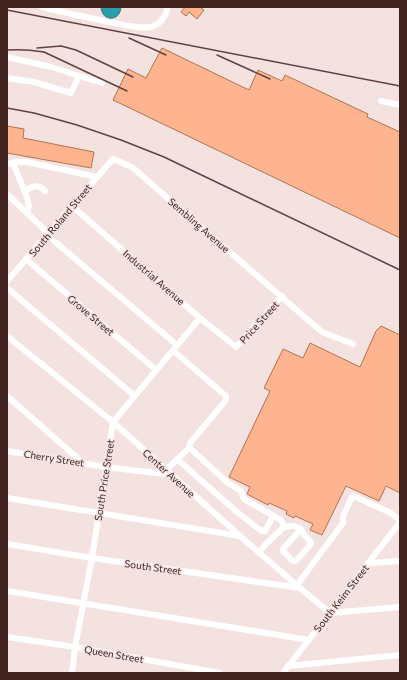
<svg xmlns="http://www.w3.org/2000/svg" width="407" height="680" font-family="Commissioner,sans-serif">
<style>
.water{fill:#2b9dac;stroke:#327881}
.building{fill:#fdb48f;stroke:#b47350}
.lines{fill:none;stroke-linecap:round;stroke-linejoin:round}
.minor{stroke:#fff;stroke-width:6}
.rail{stroke:#604340;stroke-width:1.5}
.labels{text-anchor:middle;dominant-baseline:central;stroke-width:3;stroke-linejoin:round;paint-order:stroke}
.street-label{font-size:10px;fill:#41221e;stroke:#f3e2e0}
</style>
<rect width="100%" height="100%" fill="#f3e2e0"/>
<path class="water" d="M101,7H121C120,22 102,22 101,7Z"/>
<g class="building">
<path d="M185,7H200L204,10L197,19L189,12L186,16L181,12Z"/>
<path d="M162,48L249,90L258,70L282,81L285,75L368,114L367,117L400,132V238L113,100L128,69L146,78Z"/>
<path d="M7,126L24,129L23,138L94,152L91,168L7,153Z"/>
<path d="M381,326L400,335V493L386,486L379,501L346,486L322,535L310,530L313,524L295,516L294,518L286,514L287,511L269,503L268,505L247,494L250,487L229,477L270,391L264,388L283,349L303,358L310,343L360,367L376,331Z"/>
</g>
<g class="lines">
<g class="minor">
<path d="M42,7C66,13 90,18 114,23C126,25 139,29 151,27C159,25 168,15 167,7"/>
<path d="M7,57L51,67L102,83"/>
<path d="M7,78L34,82L71,93L79,76"/>
<path d="M381,101L400,105"/>
<path d="M13,163L27,197L29,206L27,213"/>
<path d="M7,164L16,162H27L97,177"/>
<path d="M25,192C31,186 39,183 45,191"/>
<path d="M7,194L48,233"/>
<path d="M72,206L200,318L236,347L282,296"/>
<path d="M47,235L177,345"/>
<path d="M26,259L156,370"/>
<path d="M7,281L113,159L132,167L322,332L353,344"/>
<path d="M7,288L135,396"/>
<path d="M7,336L113,422L240,536L300,588L330,613"/>
<path d="M173,351C191,365 208,381 226,396V400L190,443L189,449"/>
<path d="M7,396L82,462"/>
<path d="M7,451L106,467L172,475"/>
<path d="M177,459L237,512L260,530L265,531L273,516"/>
<path d="M164,472L188,449H191L228,483L241,491L244,499L281,520L284,527"/>
<path d="M7,498L240,536"/>
<path d="M7,544L92,558L300,588"/>
<path d="M259,553L265,545L284,527L294,526L301,529L305,536L311,542L310,545L297,560L293,561L283,551V549L301,529"/>
<path d="M368,563L400,561"/>
<path d="M297,585L340,527L343,523V516L352,497L353,496L389,512L400,520"/>
<path d="M7,591L309,640"/>
<path d="M330,613L400,607"/>
<path d="M7,637L75,647L220,673"/>
<path d="M288,666L400,655"/>
<path d="M72,673L75,647L92,558L113,422L200,318"/>
<path d="M283,673L400,522"/>
</g>
<g class="rail">
<path d="M7,10L400,86"/>
<path d="M129,38L166,55"/>
<path d="M37,48L61,46L76,50L133,77"/>
<path d="M7,50C20,49 32,50 44,52L127,91"/>
<path d="M217,55L270,79"/>
<path d="M7,108L34,113L77,125L121,140L164,157L400,270"/>
</g>
</g>
<g class="labels">
<g class="street-label">
<text transform="translate(60 220) rotate(-50)">South Roland Street</text>
<text transform="translate(199 225) rotate(41)">Sembling Avenue</text>
<text transform="translate(154 277) rotate(41)">Industrial Avenue</text>
<text transform="translate(91 315) rotate(40)">Grove Street</text>
<text transform="translate(259 322) rotate(-48)">Price Street</text>
<text transform="translate(54 458) rotate(9)">Cherry Street</text>
<text transform="translate(169 473) rotate(42)">Center Avenue</text>
<text transform="translate(104 480) rotate(-81)">South Price Street</text>
<text transform="translate(153 567) rotate(8)">South Street</text>
<text transform="translate(341 598) rotate(-52)">South Keim Street</text>
<text transform="translate(114 654) rotate(10)">Queen Street</text>
</g>
</g>
<rect width="407" height="680" fill="none" stroke="#41221e" stroke-width="16"/>
</svg>
